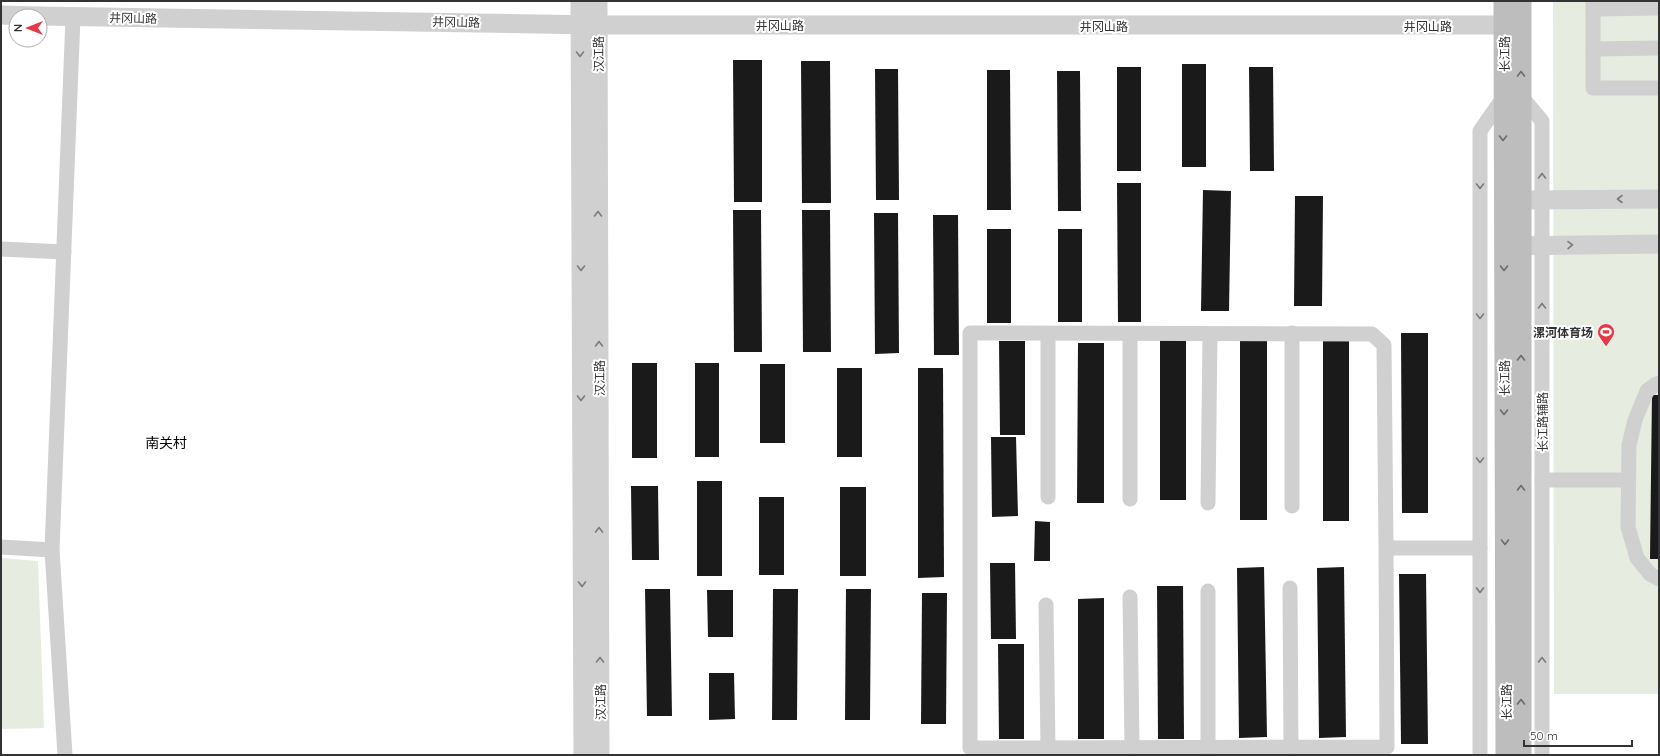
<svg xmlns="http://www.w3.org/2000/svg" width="1660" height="756" font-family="Quicksand,'Noto Sans SC',sans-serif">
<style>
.green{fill:#e6ecdf}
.building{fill:#1a1a1a}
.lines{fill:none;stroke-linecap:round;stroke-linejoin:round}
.minor{stroke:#d0d0d0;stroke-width:15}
.tertiary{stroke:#d0d0d0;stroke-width:19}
.secondary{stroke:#bdbdbd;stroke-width:21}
.oneway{stroke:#7a7a7a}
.oneway2{stroke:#6a6a6a}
.labels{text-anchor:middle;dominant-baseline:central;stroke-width:4;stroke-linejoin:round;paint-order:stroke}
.street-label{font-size:12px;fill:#333;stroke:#fff}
.poi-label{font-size:12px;font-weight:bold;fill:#333;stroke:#fff;text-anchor:end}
.quarter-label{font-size:14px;fill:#000;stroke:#fff}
</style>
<rect width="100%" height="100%" fill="#fff"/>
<g class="green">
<path d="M1553,1H1659V694H1554Z"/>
<path d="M1,558L38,561L44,728L1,729Z"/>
</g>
<g class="building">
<path d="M733,60H762V202H734Z"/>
<path d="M801,61H830L831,203H802Z"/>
<rect x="1182" y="64" width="24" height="103"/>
<rect x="1117" y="67" width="24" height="104"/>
<path d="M1249,67H1273L1274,171H1250Z"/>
<path d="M875,69H898L899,200H876Z"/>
<path d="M987,70H1010L1011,210H987Z"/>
<path d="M1057,71H1080L1081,211H1058Z"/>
<path d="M1117,183H1141V322H1118Z"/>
<path d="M1203,190L1231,191L1229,311H1201Z"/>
<path d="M1295,196H1323L1322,306H1294Z"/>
<path d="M733,210H761L762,352H734Z"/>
<path d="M802,210H830L831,352H803Z"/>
<path d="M874,213H898L899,353L875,354Z"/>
<path d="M933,215H958L959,355H934Z"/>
<rect x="987" y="229" width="24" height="94"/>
<rect x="1058" y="229" width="24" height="93"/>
<path d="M1401,333H1428V513H1402Z"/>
<rect x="1160" y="340" width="26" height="160"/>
<rect x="1240" y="340" width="27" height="180"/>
<path d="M999,341H1025V435H1000Z"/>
<rect x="1323" y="341" width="26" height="180"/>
<path d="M1078,343H1104V503H1077Z"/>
<rect x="632" y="363" width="25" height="95"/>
<rect x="695" y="363" width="24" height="94"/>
<rect x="760" y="364" width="25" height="79"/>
<rect x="837" y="368" width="25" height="89"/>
<path d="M918,368H943L944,577L918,578Z"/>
<path d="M1652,395H1659V559H1650Z"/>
<path d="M991,437H1016L1018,516L992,517Z"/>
<rect x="697" y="481" width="25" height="95"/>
<path d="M631,486H658L659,560H632Z"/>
<rect x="840" y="487" width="26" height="89"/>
<rect x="759" y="497" width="25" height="78"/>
<path d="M1035,521L1050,522V561H1034Z"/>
<path d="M990,563H1015L1016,639H991Z"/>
<path d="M1264,567L1267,737L1239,738L1237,568Z"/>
<path d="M1344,567L1346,737L1319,738L1317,568Z"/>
<path d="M1399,574H1426L1428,744H1401Z"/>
<path d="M1157,586H1183L1184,739H1158Z"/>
<path d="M645,589H670L672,716H647Z"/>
<path d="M773,589H798L797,720H772Z"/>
<path d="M846,589H871L870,720H845Z"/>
<path d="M707,590H733V637H708Z"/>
<path d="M922,593H947L946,724H921Z"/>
<path d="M1104,598V739H1078V599Z"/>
<path d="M998,644H1024V739H999Z"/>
<path d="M709,673H734L735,719L709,720Z"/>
</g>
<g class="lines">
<g class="minor">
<path d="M1593,1V88H1659"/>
<path d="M1593,9L1659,8"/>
<path d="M1593,49L1659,48"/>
<path d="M1521,96L1542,121V755"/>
<path d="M1,249L64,252"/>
<path d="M1130,334V499"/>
<path d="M1659,383L1656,384L1647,391L1635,420L1629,445L1628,527L1637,558L1650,574L1659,579"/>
<path d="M1542,480H1628"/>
<path d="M1048,497V334"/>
<path d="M1208,503L1210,334"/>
<path d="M1292,506V333"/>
<path d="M1,547L52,550"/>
<path d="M1386,548L1387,747L970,748V333L1372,334L1384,345L1386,548H1480"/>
<path d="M1290,588L1291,747"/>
<path d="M1208,591V747"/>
<path d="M1130,597L1132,747"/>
<path d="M1046,605L1048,748"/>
<path d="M65,755L52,550L73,17"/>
<path d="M1480,755V131L1503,98"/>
</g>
<g class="tertiary">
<path d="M580,1L583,755"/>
<path d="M598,1L600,755"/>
<path d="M1,15L39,16"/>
<path d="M40,16L597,25H1520"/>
<path d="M1521,200L1659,199"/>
<path d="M1507,246L1659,244"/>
</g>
<g class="secondary">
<path d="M1504,1L1506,755"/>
<path d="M1521,1V755"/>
</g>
</g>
<defs><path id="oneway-chevron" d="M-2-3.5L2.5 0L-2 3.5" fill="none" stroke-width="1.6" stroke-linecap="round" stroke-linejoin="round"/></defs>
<g class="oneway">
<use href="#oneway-chevron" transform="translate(580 54) rotate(90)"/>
<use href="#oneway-chevron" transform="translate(1542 176) rotate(-90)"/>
<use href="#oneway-chevron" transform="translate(1480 186) rotate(90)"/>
<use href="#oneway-chevron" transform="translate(1620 199) rotate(180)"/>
<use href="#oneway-chevron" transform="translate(598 214) rotate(-90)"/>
<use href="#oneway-chevron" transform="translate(1570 245) rotate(-1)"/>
<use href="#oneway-chevron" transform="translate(581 268) rotate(90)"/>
<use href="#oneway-chevron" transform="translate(1542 306) rotate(-90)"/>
<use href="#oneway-chevron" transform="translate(1480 316) rotate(90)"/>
<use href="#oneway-chevron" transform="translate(599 344) rotate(-90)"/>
<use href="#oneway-chevron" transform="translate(581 398) rotate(90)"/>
<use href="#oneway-chevron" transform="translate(1480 460) rotate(90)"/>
<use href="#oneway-chevron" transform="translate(599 530) rotate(-90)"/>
<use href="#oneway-chevron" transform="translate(582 584) rotate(90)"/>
<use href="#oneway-chevron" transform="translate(1480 590) rotate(90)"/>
<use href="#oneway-chevron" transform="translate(600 660) rotate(-90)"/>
<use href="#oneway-chevron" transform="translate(1542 660) rotate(-90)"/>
</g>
<g class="oneway2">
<use href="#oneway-chevron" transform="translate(1521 74) rotate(-90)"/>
<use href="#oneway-chevron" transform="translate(1503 138) rotate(90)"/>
<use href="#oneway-chevron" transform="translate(1504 268) rotate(90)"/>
<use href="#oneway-chevron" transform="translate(1521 358) rotate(-90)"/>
<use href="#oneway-chevron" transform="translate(1504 412) rotate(90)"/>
<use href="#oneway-chevron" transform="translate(1521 488) rotate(-90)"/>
<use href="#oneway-chevron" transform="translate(1505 542) rotate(90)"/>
<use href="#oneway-chevron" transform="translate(1521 702) rotate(-90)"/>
</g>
<defs>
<symbol id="stadium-pin" viewBox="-11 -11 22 30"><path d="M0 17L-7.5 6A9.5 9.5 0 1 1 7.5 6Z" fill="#e63946" stroke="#fff"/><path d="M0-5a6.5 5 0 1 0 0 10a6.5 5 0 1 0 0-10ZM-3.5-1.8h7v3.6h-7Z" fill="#fff"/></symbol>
</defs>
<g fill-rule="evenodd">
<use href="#stadium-pin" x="1596" y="322" width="20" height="27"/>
</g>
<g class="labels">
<g class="street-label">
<text transform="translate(133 18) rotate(1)">井冈山路</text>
<text transform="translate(456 22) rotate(1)">井冈山路</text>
<text x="780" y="25">井冈山路</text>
<text x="1104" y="26">井冈山路</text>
<text x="1428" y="26">井冈山路</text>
<text transform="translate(598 54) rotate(-90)">汉江路</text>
<text transform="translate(1504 54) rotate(-90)">长江路</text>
<text transform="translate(599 378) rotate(-90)">汉江路</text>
<text transform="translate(1504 378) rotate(-90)">长江路</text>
<text transform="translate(1542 422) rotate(-90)">长江路辅路</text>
<text transform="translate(600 702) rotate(-90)">汉江路</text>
<text transform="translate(1506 702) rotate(-90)">长江路</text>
</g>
<g class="poi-label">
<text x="1593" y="332">漯河体育场</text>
</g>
<g class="quarter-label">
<text x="166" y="443">南关村</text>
</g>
</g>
<rect width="1660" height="756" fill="none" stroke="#333333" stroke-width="4"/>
<g transform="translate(28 28) rotate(270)"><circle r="19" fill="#ffffff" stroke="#adadad"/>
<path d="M0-3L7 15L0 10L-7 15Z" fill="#e63946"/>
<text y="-6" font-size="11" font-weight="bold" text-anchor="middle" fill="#333333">N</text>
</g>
<path d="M1524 740v6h108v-6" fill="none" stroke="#333333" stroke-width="2"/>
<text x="1530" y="740" font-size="12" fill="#333333" stroke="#ffffff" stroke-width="3" paint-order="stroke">50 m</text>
</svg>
